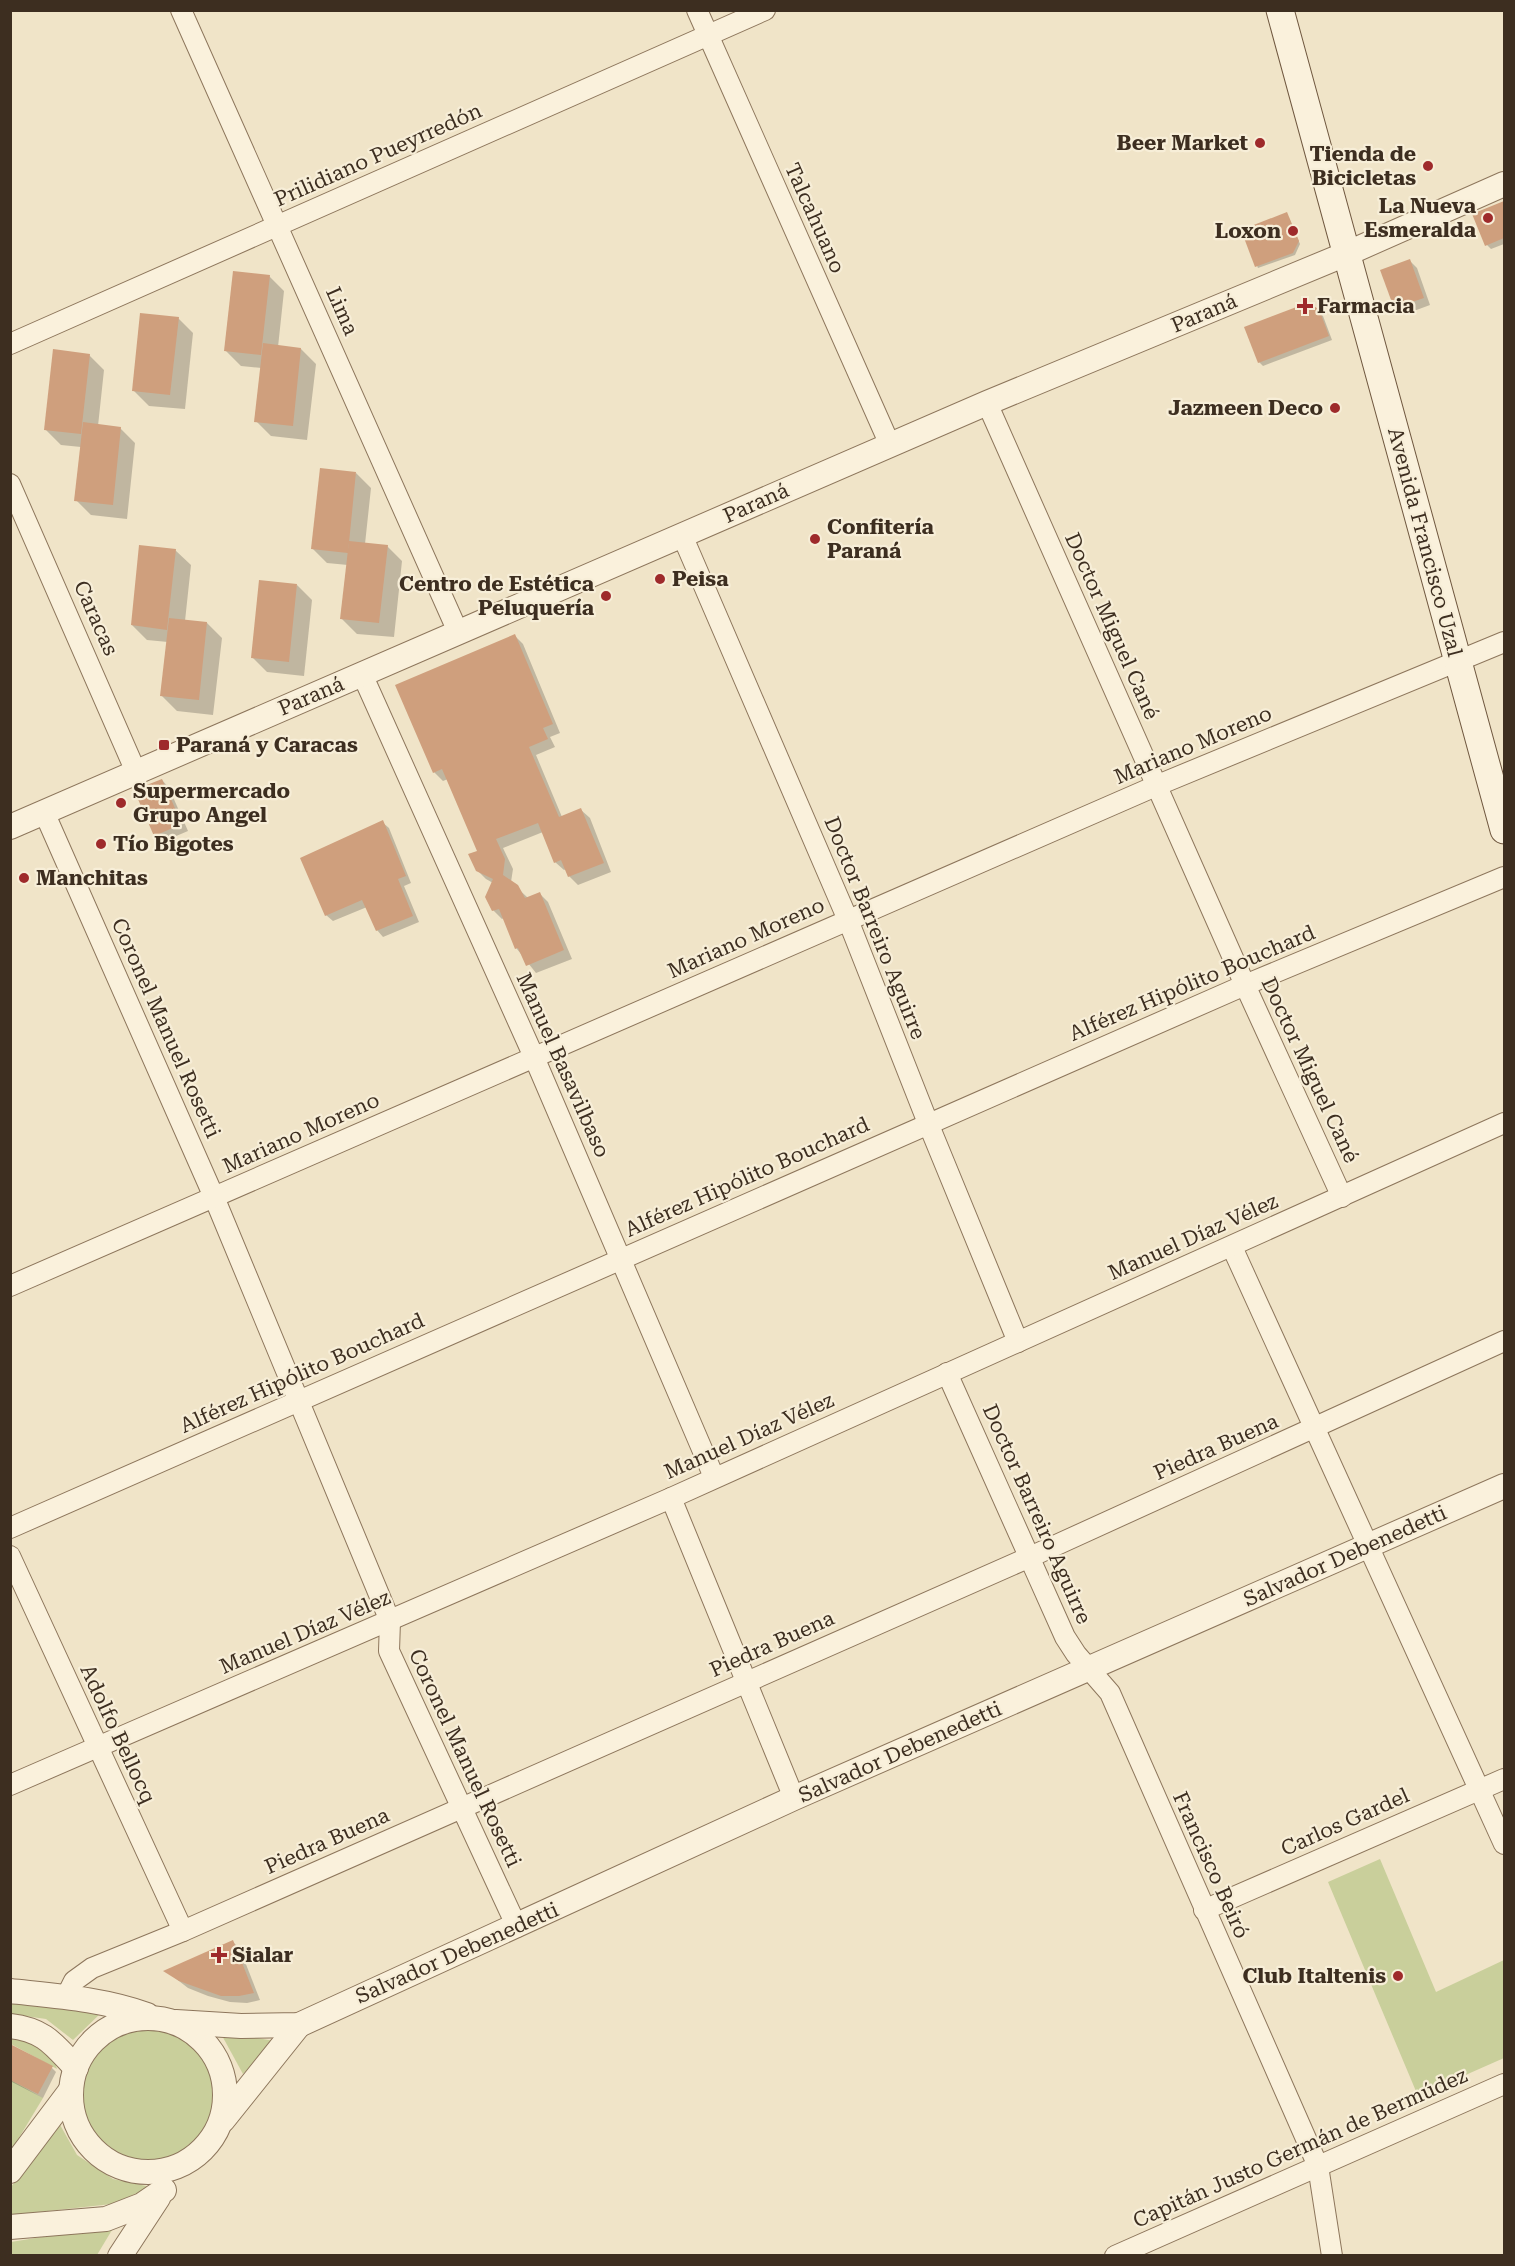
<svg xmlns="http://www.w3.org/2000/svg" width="1515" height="2266" font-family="'Roboto Serif',serif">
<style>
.green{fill:#c9cf9b}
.shadow{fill:#0003}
.building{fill:#cf9f7d}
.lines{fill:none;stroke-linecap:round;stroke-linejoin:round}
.minor-casing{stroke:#8d765c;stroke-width:22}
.tertiary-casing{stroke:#8d765c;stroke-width:26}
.secondary-casing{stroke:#6f573f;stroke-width:29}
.minor{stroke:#faf1dc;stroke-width:20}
.tertiary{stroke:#faf1dc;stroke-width:24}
.secondary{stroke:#faf1dc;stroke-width:27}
.poi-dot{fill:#9e2a2b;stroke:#f7eed8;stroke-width:2}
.labels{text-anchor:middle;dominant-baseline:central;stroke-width:4.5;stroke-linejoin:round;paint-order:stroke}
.poi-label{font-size:21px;font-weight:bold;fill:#3d2e20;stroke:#f7eed8;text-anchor:start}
.street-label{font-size:21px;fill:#3d2e20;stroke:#f7eed8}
</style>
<rect width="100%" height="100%" fill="#f0e4c8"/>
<g class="green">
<path d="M1380,1859L1436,1992L1504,1960V2058L1418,2096L1328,1882Z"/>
<path d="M11,2000L102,2012L73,2040L46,2019L11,2014Z"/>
<circle cx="149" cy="2095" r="77"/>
<path d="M220,2032L275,2041L243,2074Z"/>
<path d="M10,2034L51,2050L57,2069L11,2044Z"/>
<path d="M11,2080L43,2098L11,2151Z"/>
<path d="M59,2123L77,2155L113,2179L151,2187L112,2204L11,2215V2187Z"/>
<path d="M115,2225L97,2255L11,2256V2242Z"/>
</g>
<g class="shadow">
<path d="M1504,202V244L1491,249L1487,245L1474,214Z"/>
<path d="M1287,214L1300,244L1295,255L1258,268L1243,231Z"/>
<path d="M1410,261L1417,268L1430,305L1403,315L1396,308L1382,271Z"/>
<path d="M269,276L284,291L278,347L301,349L316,364L307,440L271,436L256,421L262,368L241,366L226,351Z"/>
<path d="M1318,311L1323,316L1332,340L1263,366L1259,362Z"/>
<path d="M178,318L193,333L185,409L149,406L133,390Z"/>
<path d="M89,355L104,370L98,426L120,428L135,443L127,519L91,515L76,500L81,447L61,445L46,430Z"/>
<path d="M356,473L371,488L365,544L387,546L402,561L394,637L357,634L342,619L348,565L327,563L312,548Z"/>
<path d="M175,550L191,565L185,621L207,623L222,638L213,715L177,711L162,696L168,642L147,640L132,625Z"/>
<path d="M297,585L312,600L304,676L267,672L252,657Z"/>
<path d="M515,636L523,644L560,733L550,737L555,747L536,755L562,817L581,810L590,818L611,872L578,885L569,876L566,869L564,870L555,862L543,832L503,848L513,869L511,882L528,898L540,894L548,902L572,959L536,973L517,949L504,918L502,919L493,910V883L486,879L477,870L479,852L448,779L443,781L434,772Z"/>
<path d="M162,780L169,788L188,831L162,842L155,835Z"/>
<path d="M382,822L389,828L411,883L404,886L419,922L383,937L377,930L367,907L333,921L326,915Z"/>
<path d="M233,1942L240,1949L260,2000L247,2003L230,2002L208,1996L188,1988L166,1971Z"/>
<path d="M10,2046L52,2068L56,2072L43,2098L10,2081Z"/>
</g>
<g class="building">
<path d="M1504,201V238L1485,246L1472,214Z"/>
<path d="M1287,212L1299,241L1293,253L1255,267L1241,230Z"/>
<path d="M1410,259L1424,298L1394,308L1380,270Z"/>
<path d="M233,271L270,275L261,355L224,351Z"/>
<path d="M1307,303L1319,309L1329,336L1258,363L1244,327Z"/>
<path d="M140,313L179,317L170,395L132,391Z"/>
<path d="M263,343L301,348L293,426L254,422Z"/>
<path d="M53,349L90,354L81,434L44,430Z"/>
<path d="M83,422L121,427L113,505L74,501Z"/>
<path d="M320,468L356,472L348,553L311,549Z"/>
<path d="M349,541L388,545L379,623L340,619Z"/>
<path d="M139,545L176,549L167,630L131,625Z"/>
<path d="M259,580L297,584L289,662L251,658Z"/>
<path d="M169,618L207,622L199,700L160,696Z"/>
<path d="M515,634L553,724L543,728L548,739L529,747L559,817L581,808L604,863L568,877L561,860L554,863L538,823L496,839L505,859L503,875L518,885L525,898L540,892L564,950L526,966L518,948L515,949L499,909L492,911L485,897L493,879L476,871L468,854L477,851L442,769L433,773L395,685Z"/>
<path d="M162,779L182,824L154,836L134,790Z"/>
<path d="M383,820L406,876L398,879L413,916L376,931L362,900L325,916L300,858Z"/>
<path d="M233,1940L254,1993L239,1996H221L179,1981L163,1971Z"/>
<path d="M10,2044L53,2066L38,2094L10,2080Z"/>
</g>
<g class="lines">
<defs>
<g id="minor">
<path d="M181,10L458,632"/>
<path d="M697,10L890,445"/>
<path d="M10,344L765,10"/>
<path d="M987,403L1245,985L1342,1197"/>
<path d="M10,484L136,772"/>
<path d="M682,535L848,920L928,1123L1018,1342"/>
<path d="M362,674L534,1057L714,1477"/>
<path d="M44,812L214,1197L390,1621L389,1651L517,1927"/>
<path d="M1232,1247L1504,1844"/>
<path d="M10,1286L1158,785L1504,642"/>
<path d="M947,1373L1065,1637L1076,1654L1110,1693L1318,2166L1332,2256"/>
<path d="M671,1498L794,1798"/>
<path d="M10,1528L1245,985L1504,877"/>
<path d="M10,1556L183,1931"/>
<path d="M10,1785L671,1498L1504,1123"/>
<path d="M1204,1910L1504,1779"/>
<path d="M66,1997L74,1981L92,1968L183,1931L1030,1557L1504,1341"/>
<path d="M1115,2256L1504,2084"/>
</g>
<g id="tertiary">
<path d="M10,827L987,403L1346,254L1504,184"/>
<path d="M10,1991C56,1996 103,1999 147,2015"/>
<circle cx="148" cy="2095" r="77"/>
<path d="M176,2022L241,2026L299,2025L794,1798L1504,1486"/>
<path d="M10,2026C45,2030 54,2045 76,2068"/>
<path d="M223,2120L299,2025"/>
<path d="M10,2171L71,2090"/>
<path d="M10,2227L106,2219L142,2205L164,2190"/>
<path d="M120,2256L158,2198"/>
</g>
<path id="secondary" d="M1280,10L1504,830"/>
</defs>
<use href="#minor" class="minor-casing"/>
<use href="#tertiary" class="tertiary-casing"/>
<use href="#secondary" class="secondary-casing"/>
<use href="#minor" class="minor"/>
<use href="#tertiary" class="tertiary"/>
<use href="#secondary" class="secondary"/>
</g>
<g class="poi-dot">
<circle cx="1260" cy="143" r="6"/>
<circle cx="1428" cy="166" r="6"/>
<circle cx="1488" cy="218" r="6"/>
<circle cx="1293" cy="231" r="6"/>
<path d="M1302 297h6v6h6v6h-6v6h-6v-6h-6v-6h6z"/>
<circle cx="1335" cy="408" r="6"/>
<circle cx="815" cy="539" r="6"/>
<circle cx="660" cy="579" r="6"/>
<circle cx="606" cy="596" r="6"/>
<rect x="158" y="739" width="12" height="12" rx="3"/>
<circle cx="121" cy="803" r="6"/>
<circle cx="101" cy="844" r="6"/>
<circle cx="24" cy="878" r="6"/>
<path d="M216 1946h6v6h6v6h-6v6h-6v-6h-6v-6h6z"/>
<circle cx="1398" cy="1976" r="6"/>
</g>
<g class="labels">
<g class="poi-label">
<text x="1248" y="143" text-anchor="end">Beer Market</text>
<text x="1416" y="154" text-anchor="end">Tienda de<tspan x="1416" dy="24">Bicicletas</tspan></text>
<text x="1476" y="206" text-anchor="end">La Nueva<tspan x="1476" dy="24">Esmeralda</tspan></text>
<text x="1281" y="231" text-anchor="end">Loxon</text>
<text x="1317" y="306">Farmacia</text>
<text x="1323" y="408" text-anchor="end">Jazmeen Deco</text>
<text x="827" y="527">Confitería<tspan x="827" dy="24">Paraná</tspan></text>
<text x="672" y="579">Peisa</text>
<text x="594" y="584" text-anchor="end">Centro de Estética<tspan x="594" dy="24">Peluquería</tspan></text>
<text x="176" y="745">Paraná y Caracas</text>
<text x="133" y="791">Supermercado<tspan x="133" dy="24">Grupo Angel</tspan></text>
<text x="113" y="844">Tío Bigotes</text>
<text x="36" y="878">Manchitas</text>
<text x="232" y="1955">Sialar</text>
<text x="1386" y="1976" text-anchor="end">Club Italtenis</text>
</g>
<g class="street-label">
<text transform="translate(378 155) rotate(-24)">Prilidiano Pueyrredón</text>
<text transform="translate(815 218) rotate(66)">Talcahuano</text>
<text transform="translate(342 311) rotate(66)">Lima</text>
<text transform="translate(1204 313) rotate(-23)">Paraná</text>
<text transform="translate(756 503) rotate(-24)">Paraná</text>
<text transform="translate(1425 542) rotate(75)">Avenida Francisco Uzal</text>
<text transform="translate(96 618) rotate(66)">Caracas</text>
<text transform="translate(1112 626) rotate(66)">Doctor Miguel Cané</text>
<text transform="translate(311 696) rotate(-23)">Paraná</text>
<text transform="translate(1193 745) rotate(-23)">Mariano Moreno</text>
<text transform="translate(875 928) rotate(68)">Doctor Barreiro Aguirre</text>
<text transform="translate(746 938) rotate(-24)">Mariano Moreno</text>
<text transform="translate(1192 983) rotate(-23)">Alférez Hipólito Bouchard</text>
<text transform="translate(166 1028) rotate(66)">Coronel Manuel Rosetti</text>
<text transform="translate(563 1065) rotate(66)">Manuel Basavilbaso</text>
<text transform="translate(1310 1070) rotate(65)">Doctor Miguel Cané</text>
<text transform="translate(301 1133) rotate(-24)">Mariano Moreno</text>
<text transform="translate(747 1177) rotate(-24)">Alférez Hipólito Bouchard</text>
<text transform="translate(1193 1237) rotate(-24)">Manuel Díaz Vélez</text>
<text transform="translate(302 1373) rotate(-24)">Alférez Hipólito Bouchard</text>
<text transform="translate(749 1436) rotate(-24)">Manuel Díaz Vélez</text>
<text transform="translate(1216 1447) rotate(-24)">Piedra Buena</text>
<text transform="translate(1037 1514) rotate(66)">Doctor Barreiro Aguirre</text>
<text transform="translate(1345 1556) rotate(-24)">Salvador Debenedetti</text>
<text transform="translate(305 1632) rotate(-23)">Manuel Díaz Vélez</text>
<text transform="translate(772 1644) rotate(-24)">Piedra Buena</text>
<text transform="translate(118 1734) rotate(65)">Adolfo Bellocq</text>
<text transform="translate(900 1752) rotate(-24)">Salvador Debenedetti</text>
<text transform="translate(465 1758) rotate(65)">Coronel Manuel Rosetti</text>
<text transform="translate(1345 1822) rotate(-24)">Carlos Gardel</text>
<text transform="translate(327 1841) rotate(-24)">Piedra Buena</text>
<text transform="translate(1211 1865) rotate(66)">Francisco Beiró</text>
<text transform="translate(457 1953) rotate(-24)">Salvador Debenedetti</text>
<text transform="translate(1300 2148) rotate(-24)">Capitán Justo Germán de Bermúdez</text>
</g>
</g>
<rect width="1515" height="2266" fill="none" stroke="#3d2e20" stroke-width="24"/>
</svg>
